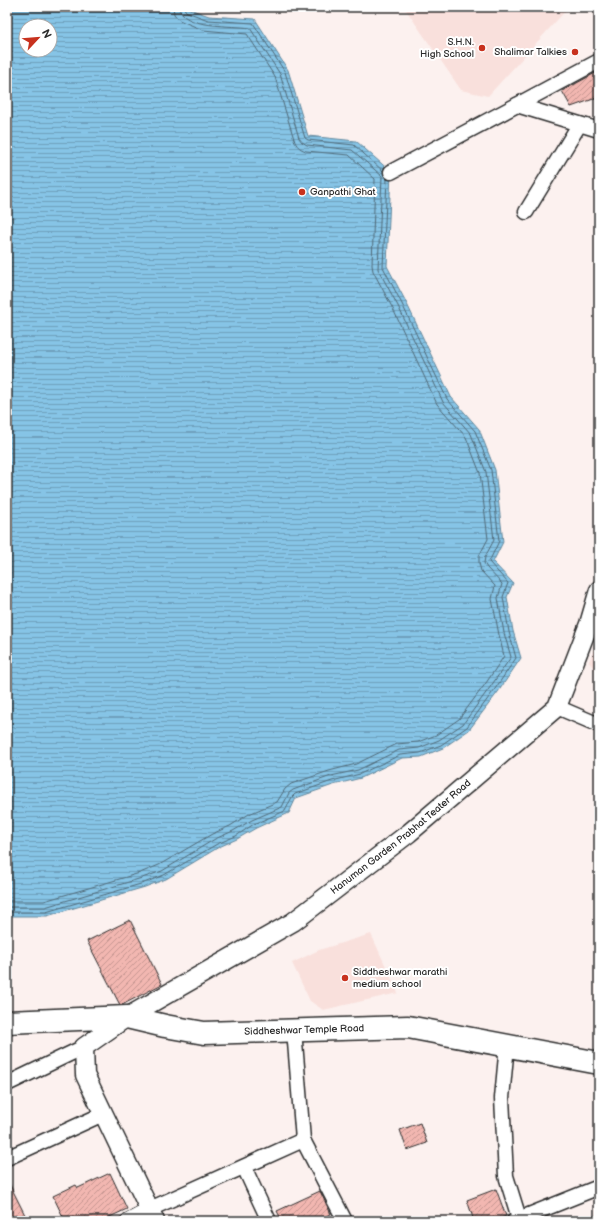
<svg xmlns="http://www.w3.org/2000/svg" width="606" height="1228" font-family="'Balsamiq Sans',sans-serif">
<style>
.built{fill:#f9e0dc}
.water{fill:url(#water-rules);stroke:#62879b;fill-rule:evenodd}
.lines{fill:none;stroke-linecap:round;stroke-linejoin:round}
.shore{stroke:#4f6876;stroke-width:1}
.building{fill:url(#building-hatch);stroke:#2b2b2b}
.minor-casing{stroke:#2b2b2b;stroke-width:17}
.tertiary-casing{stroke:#2b2b2b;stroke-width:21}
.trunk-casing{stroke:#2b2b2b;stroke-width:25}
.minor{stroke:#fff;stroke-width:14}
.tertiary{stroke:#fff;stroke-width:18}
.trunk{stroke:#fff;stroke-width:22}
.poi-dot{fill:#c8321e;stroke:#fff;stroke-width:1.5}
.labels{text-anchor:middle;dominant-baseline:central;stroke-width:4;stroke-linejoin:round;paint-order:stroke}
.poi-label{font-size:10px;fill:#2b2b2b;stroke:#fff;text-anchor:end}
.street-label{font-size:10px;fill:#2b2b2b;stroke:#fff}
</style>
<defs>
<pattern id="water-rules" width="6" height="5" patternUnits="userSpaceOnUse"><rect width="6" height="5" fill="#86c4e6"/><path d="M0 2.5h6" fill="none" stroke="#6e9fbb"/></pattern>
<pattern id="building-hatch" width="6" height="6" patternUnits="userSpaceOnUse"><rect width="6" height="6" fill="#f2b7b1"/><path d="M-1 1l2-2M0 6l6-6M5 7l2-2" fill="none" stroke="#c49590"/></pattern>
</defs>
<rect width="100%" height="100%" fill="#fcf1ef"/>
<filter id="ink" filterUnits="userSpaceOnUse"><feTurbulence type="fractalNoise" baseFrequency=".025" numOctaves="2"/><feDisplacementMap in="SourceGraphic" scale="8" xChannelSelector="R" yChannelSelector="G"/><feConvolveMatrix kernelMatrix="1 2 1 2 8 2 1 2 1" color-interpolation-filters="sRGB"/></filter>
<g filter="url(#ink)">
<g class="built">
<path d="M404,7H569L488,96L461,90Z"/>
<path d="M599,637V676L589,662Z"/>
<path d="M371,934L398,993L323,1010L310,1001L292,963L319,950Z"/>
</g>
<path class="water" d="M7,7H184L209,16L255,19L288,70L308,136L356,141L391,172L387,266L406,302L451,397L479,429L495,470L503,542L493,562L513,583L507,597L513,631L521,658L498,692L469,730L443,748L421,757L402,758L361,778L333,785L296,798L289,813L256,828L237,839L219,847L166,879L145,887L47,916H7ZM26,26H50V50H26Z"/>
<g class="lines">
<g class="shore">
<path d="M184,7L185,10L187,12L208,20L253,23L285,72L305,138L308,140L354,145L383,171"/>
<path d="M7,901H44L140,873L159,865L212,834L230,826L249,814L277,802L285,789L291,784L329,771L356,764L397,744L418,742L436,735L459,719L486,683L504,656L499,635L492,599L495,586L481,571L479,563V556L488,539L480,473L466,437L437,404L393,309L373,271L372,265L375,179L349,155L306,151C300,149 296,146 294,139L275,77L247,34L203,30L179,20L174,14L173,7"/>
<path d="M7,907H45L142,878L162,871L215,839L233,831L252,820L282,807L289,793L293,790L331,776L358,770L399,750L419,748L439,740L463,724L491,686L511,657L504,633L498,598L502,584L487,568L484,563L485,557L494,540L486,472L471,434L443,402L398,306L378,269L382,176L352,150L307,145L302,142L299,138L280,74L250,28C235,25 180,29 179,7"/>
<path d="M7,912H46L144,883L164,875L217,844L236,836L254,824L285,811L292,797L295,794L332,781L360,774L400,755L420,753L441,745L467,727L495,689L516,658L509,632L503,597L508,583L489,562L499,541L491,470L475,431L447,399L402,304L383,267L387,179"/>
</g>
</g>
<g class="building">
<path d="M599,71V97L571,107L562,91Z"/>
<path d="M130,920L162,984L122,1005H120L87,941Z"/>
<path d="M420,1123L427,1143L407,1150L400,1130Z"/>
<path d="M110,1173L127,1209L101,1221H65L53,1196L76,1185L78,1188Z"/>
<path d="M7,1179L28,1221H7Z"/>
<path d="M496,1189L506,1216L492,1221H474L467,1200Z"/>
<path d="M320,1191L331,1214L317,1221H282L277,1211Z"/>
</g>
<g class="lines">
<defs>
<g id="minor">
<path d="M517,105L599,61"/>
<path d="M391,172L517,105L599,130"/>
<path d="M526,212L579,125"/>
<path d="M557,707L599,725"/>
<path d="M294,1030L303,1140L345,1221"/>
<path d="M507,1045L502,1098L506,1176L519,1218"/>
<path d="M7,1084L84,1047"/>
<path d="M7,1158L103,1114"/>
<path d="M244,1167L269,1221"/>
<path d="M128,1221L150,1209L303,1140"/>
<path d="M514,1221L599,1187"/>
</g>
<g id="tertiary">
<path id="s1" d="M155,1221L85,1075L84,1047L127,1017L293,922L409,833L557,707L589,624L599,590"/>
</g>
<g id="trunk">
<path id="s2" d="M7,1022L127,1017L165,1026L204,1033L408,1027L599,1063"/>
</g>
</defs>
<use href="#minor" class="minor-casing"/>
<use href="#tertiary" class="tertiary-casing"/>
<use href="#trunk" class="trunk-casing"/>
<use href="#minor" class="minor"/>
<use href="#tertiary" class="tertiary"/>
<use href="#trunk" class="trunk"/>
</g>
</g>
<g class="poi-dot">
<circle cx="482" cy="48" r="4"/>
<circle cx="575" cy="52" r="4"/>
<circle cx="302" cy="192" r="4"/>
<circle cx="345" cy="978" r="4"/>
</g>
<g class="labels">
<g class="poi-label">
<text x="474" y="42">S.H.N.<tspan x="474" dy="12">High School</tspan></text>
<text x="567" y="52">Shalimar Talkies</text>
<text x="310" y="192" text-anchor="start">Ganpathi Ghat</text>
<text x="353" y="972" text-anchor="start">Siddheshwar marathi<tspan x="353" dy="12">medium school</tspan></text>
</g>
<g class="street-label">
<text stroke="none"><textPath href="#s1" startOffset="571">Hanuman Garden Prabhat Teater Road</textPath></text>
<text stroke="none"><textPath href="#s2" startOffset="299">Siddheshwar Temple Road</textPath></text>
</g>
</g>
<rect width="606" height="1228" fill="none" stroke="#fff" stroke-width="24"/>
<rect x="12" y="12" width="582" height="1204" fill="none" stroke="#2b2b2b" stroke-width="1.5" filter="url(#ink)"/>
<g transform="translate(38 38) rotate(64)"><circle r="19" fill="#ffffff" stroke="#aaaaaa"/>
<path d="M0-3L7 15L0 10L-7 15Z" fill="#c8321e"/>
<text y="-6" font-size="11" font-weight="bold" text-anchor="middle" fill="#2b2b2b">N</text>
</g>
</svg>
